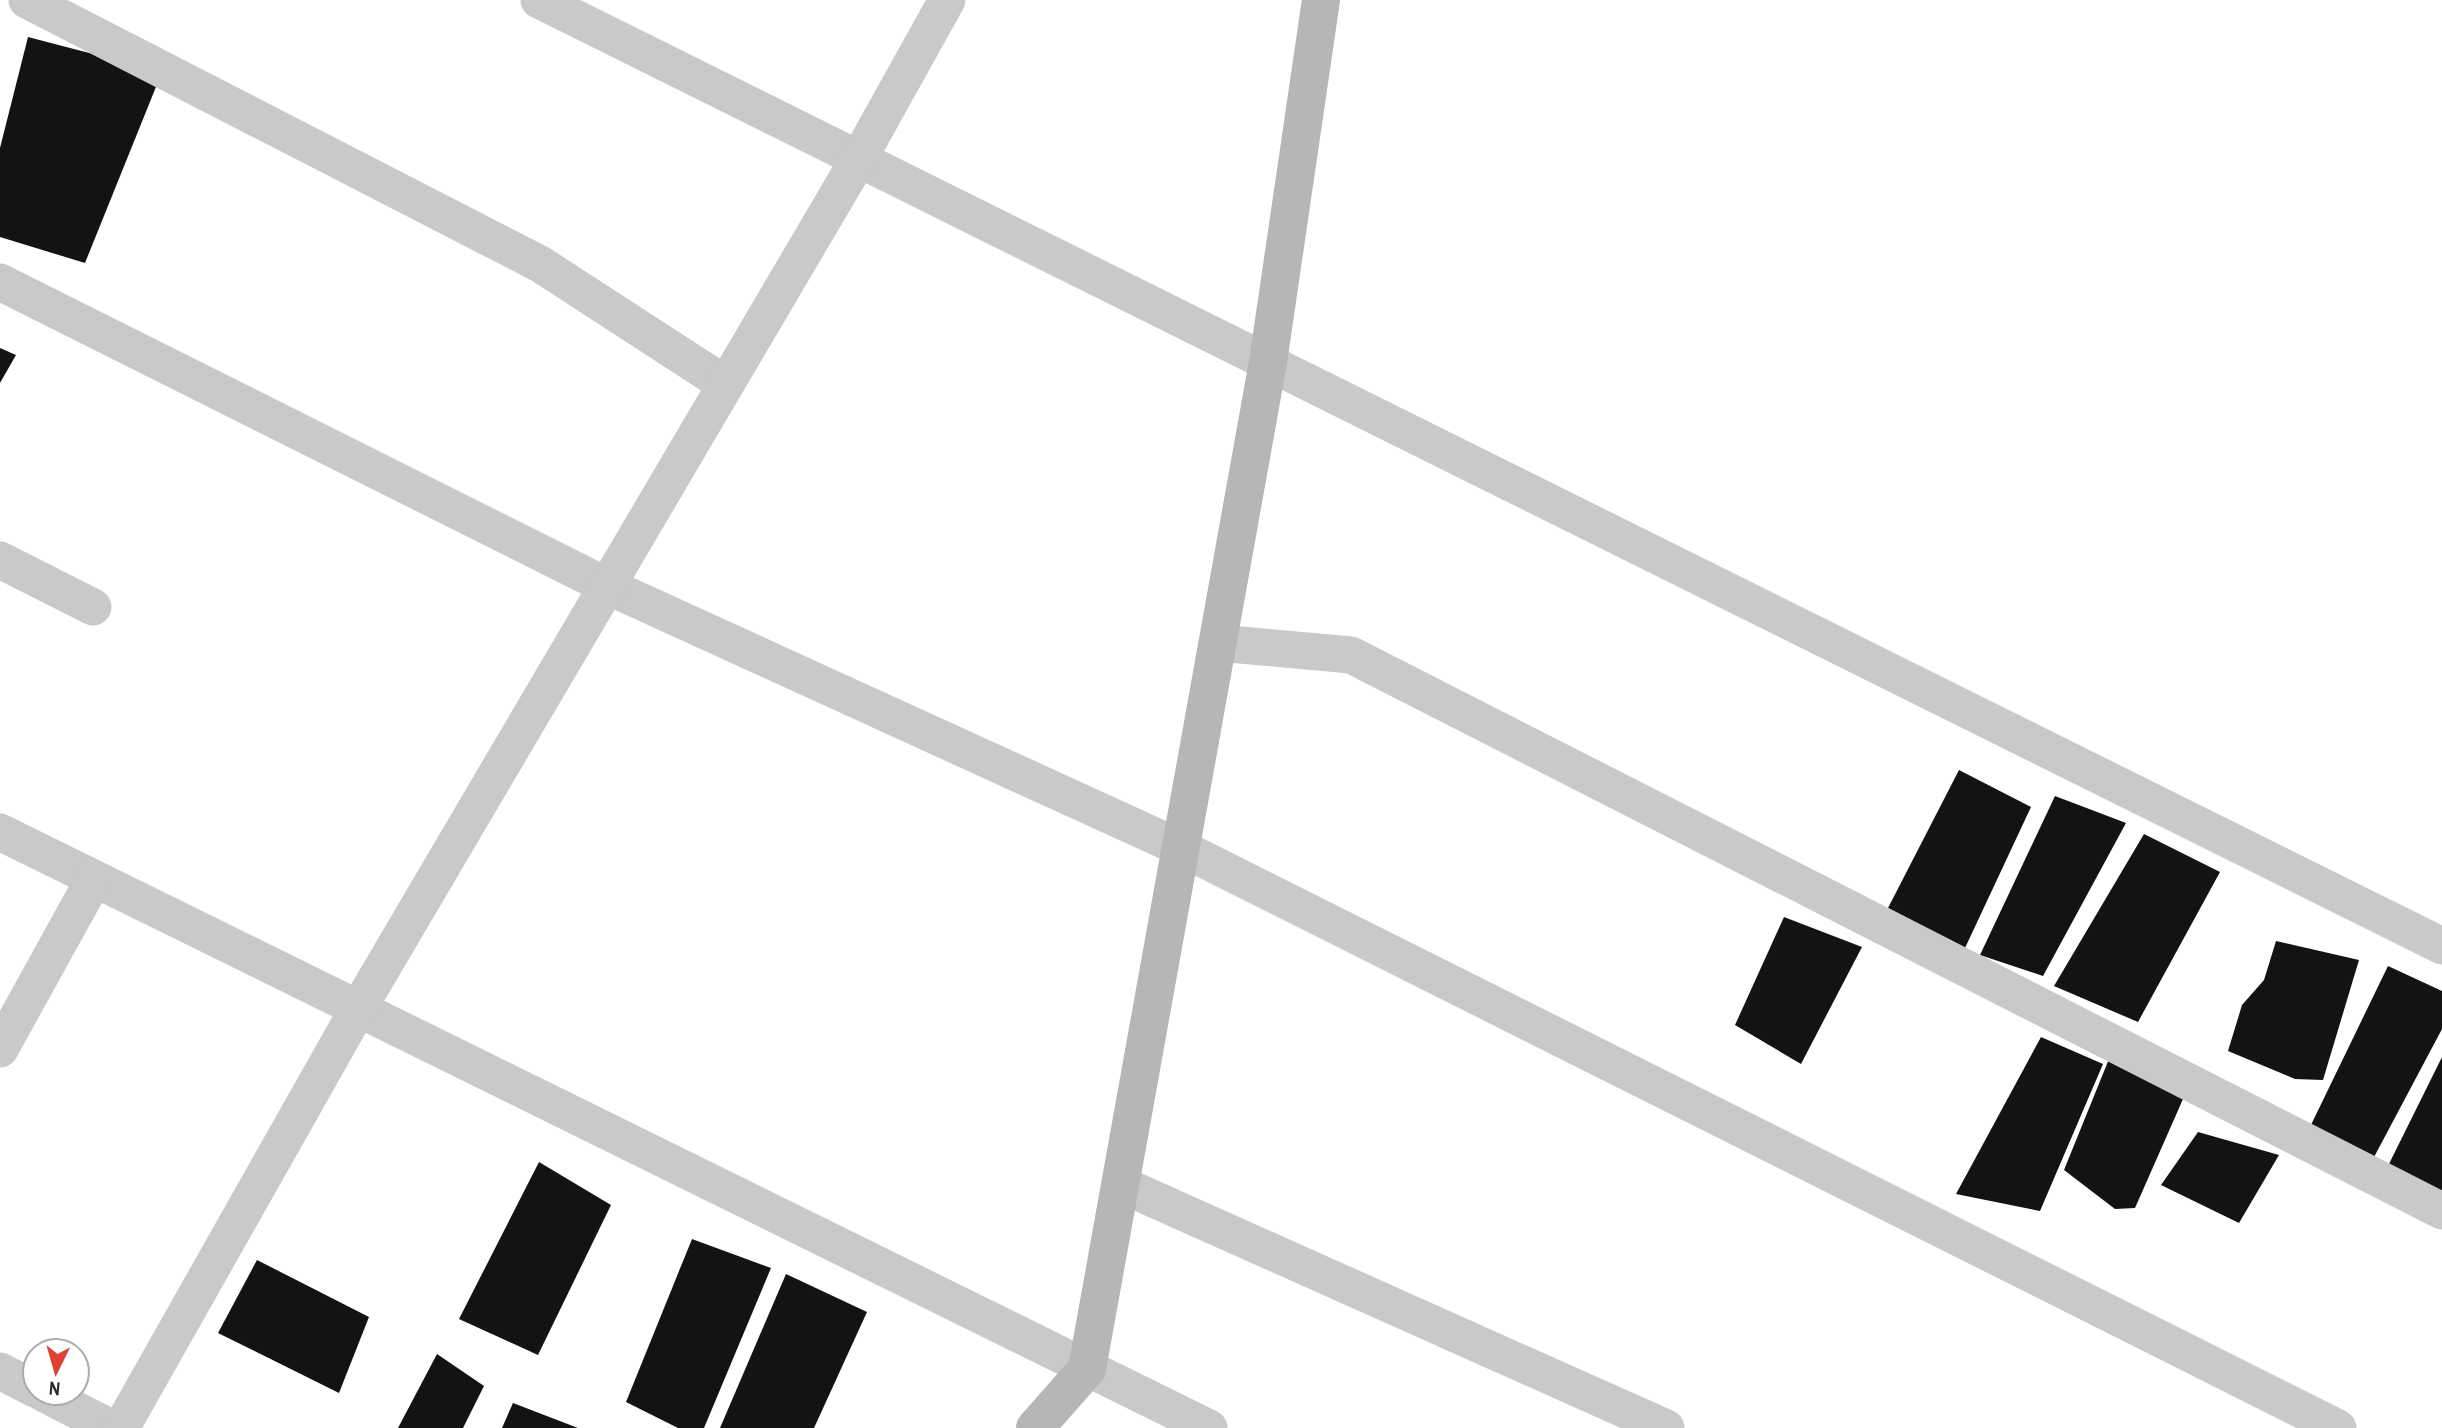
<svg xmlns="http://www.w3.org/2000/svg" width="2442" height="1428" font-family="'Archivo Narrow',sans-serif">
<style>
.building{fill:#131313}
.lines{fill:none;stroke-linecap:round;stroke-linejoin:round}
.minor{stroke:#c9c9c9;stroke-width:37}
.secondary{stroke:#b6b6b6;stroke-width:38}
</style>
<rect width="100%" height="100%" fill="#fff"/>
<g class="building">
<path d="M28,37L162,72L85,263L0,237V148Z"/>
<path d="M0,348L16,355L0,383Z"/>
<path d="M1959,770L2031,807L1965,948L1888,908Z"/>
<path d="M2055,796L2126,823L2043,976L1980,955Z"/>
<path d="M2144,834L2220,872L2138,1022L2054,986Z"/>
<path d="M1784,917L1862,947L1801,1064L1735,1025Z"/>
<path d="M2276,941L2359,960L2323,1080L2295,1079L2228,1051L2242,1005L2264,980Z"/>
<path d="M2388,966L2442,991V1029L2373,1159L2310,1127Z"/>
<path d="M2041,1037L2103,1064L2040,1211L1956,1194Z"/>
<path d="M2442,1057V1198L2386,1170Z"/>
<path d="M2109,1059L2187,1090L2135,1208L2115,1209L2064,1170Z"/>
<path d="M2198,1132L2279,1155L2239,1223L2161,1185Z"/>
<path d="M539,1162L611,1205L538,1355L459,1319Z"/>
<path d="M692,1239L771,1268L704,1428H678L626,1402Z"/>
<path d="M257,1260L369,1317L339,1393L218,1333Z"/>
<path d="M786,1274L867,1312L814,1428H720Z"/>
<path d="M437,1354L484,1386L463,1428H398Z"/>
<path d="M513,1403L578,1428H502Z"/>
</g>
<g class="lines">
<g class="minor">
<path d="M27,0L540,264L725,384"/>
<path d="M539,0L2442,946"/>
<path d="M0,282L607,586L1181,848L2338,1428"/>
<path d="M0,560L93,607"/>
<path d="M1218,643L1351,655L2442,1211"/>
<path d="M0,832L1209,1428"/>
<path d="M0,1049L94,879"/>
<path d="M1120,1184L1666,1428"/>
<path d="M0,1371L35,1389"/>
<path d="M43,1393L111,1428"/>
<path d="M121,1428L358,1009L858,160L947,0"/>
</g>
<path class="secondary" d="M1035,1428L1087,1369L1268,362L1321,0"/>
</g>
<g transform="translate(56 1372) rotate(185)"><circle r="33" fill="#ffffff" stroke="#ababab" stroke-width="2"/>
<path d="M0-5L12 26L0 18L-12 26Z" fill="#dd4133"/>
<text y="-10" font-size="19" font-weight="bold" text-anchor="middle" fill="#2c2c2c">N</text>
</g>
</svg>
